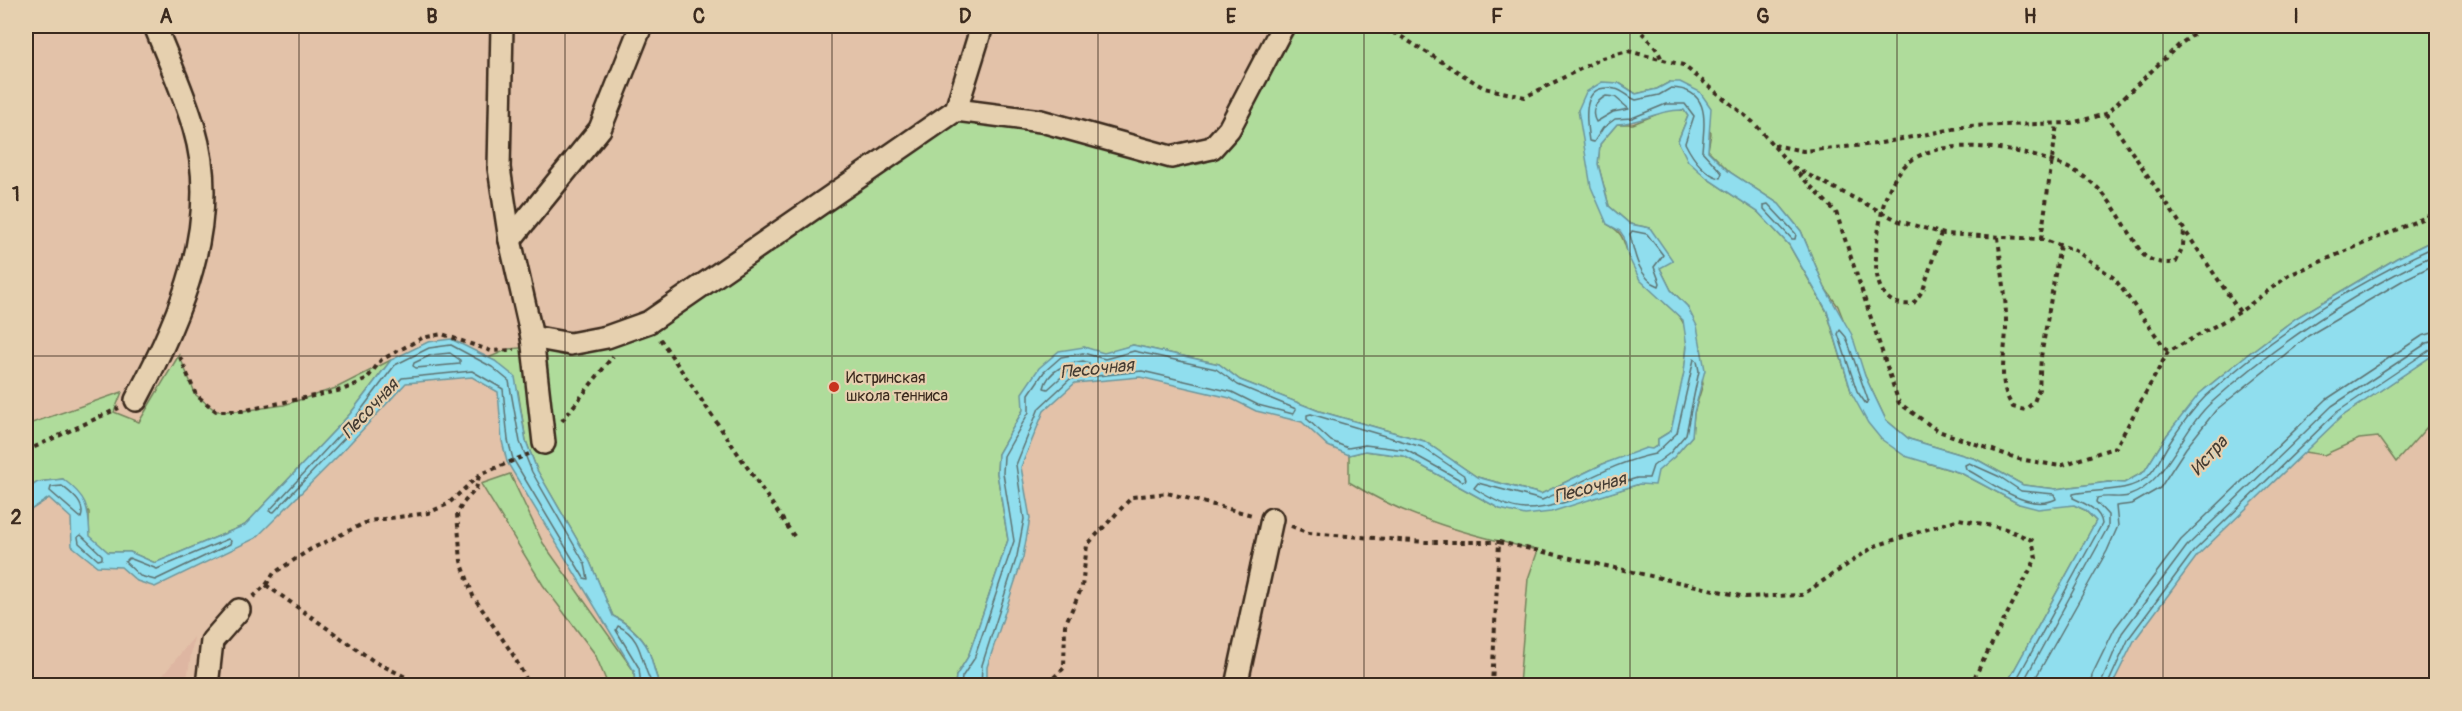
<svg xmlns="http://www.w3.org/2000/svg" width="2462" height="711" font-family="Pangolin,sans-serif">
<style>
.built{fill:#deb6a2}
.green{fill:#afdc9b;stroke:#75835c;stroke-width:1.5}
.water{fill:#90deee;stroke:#6e969b;stroke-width:1.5}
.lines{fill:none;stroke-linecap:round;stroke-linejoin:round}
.shore{stroke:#5d7271;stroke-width:1.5}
.minor-casing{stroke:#3b2a1e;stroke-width:26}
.path{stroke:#3b2a1e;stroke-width:4;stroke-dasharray:4.5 4.5;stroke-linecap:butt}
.minor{stroke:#e6d0af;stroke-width:21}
.grid{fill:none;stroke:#3b2a1e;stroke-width:1.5;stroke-opacity:0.55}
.poi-dot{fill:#c8321e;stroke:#e6d0af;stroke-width:2}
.labels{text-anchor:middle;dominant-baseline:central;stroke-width:4.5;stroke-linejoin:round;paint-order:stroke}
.poi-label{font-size:16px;fill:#3b2a1e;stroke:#e6d0af;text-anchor:start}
.water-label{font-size:18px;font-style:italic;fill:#443c33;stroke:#e6d0af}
.neatline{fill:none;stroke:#3b2a1e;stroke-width:2}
.grid-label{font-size:20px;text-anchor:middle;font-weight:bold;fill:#3b2a1e}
</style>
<rect width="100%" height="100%" fill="#e3c2a9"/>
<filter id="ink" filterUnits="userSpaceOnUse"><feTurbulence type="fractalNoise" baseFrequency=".0167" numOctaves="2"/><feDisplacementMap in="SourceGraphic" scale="12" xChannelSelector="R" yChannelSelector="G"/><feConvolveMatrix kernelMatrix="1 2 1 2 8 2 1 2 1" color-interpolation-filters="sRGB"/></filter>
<g filter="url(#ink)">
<path class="built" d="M194,637L186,685H155Z"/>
<g class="green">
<path d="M1298,26H2436V239L2397,258L2296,318L2243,358L2205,389L2167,435L2144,472L2124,483L2109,482L2056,489L2023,485L1976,459L1909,439L1886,420L1865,376L1838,306L1825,288L1801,231L1779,204L1731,173L1708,150L1711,133L1670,82L1657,89L1636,94L1619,83L1578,110L1607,224C1630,236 1620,246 1634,263C1644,276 1654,290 1665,303C1670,308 1677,313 1681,319C1696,339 1677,407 1671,431L1658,439V445L1652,449L1603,464L1541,494L1477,477L1424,441L1319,411L1240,380L1219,364L1133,345L1104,354L1084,347L1023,410L998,454L997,473L1008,540L968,657L956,676L955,685H660C654,673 653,661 648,649C642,636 626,622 613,616L590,562L537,470L526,441L518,391L495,361L488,358L509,349L541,346L582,355L613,343L964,117L978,113L1166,163C1182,165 1198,168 1212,159C1235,145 1281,53 1298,26Z"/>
<path d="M1667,110H1684L1688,116L1678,141L1708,179L1758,212L1789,245L1827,312L1852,394L1927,463L1961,473L2019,504L2074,505L2085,510L2096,521L2006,685H1519L1528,579L1538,550C1472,536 1406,518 1349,482V455L1365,451L1404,456L1500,509L1551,511L1639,484L1674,457L1692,436L1694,413L1703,384L1687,306L1671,290L1660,268L1667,262L1650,228L1630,224L1609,206L1598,164L1600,144L1617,124H1633Z"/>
<path d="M2436,353V417L2396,462L2378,437L2359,439L2324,455L2304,452L2341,417Z"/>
<path d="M179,355L196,395L216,411H242L284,405L336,388L391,360L350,414L245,525L155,563L130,552H108L89,536V512L63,479L38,482L26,490V425L122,392L114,412L139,422Z"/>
<path d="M510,474L543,543L634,671L635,685H608L595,654L543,585L481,484Z"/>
</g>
<g class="water">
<path d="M1602,82L1619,83L1636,94L1657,89L1670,82H1680L1700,92L1711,108L1708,151L1728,171L1779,204L1801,231L1825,288L1852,335L1865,376L1886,420L1909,439L1976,459L2023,485L2056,489L2109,482L2124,483L2144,472L2167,435L2199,394L2243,358L2296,318L2397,258L2436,239V353L2341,417L2197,556L2134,641L2112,685H2006L2096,521L2085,510L2074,505L2038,509L2019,504L1961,473L1905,456L1881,439L1868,423L1852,394L1827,311L1789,245L1758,212L1708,179L1688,161L1678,141L1688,116L1684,110C1660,109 1641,123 1617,124L1600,144L1598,164L1609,206L1630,224L1650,228L1673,261L1660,268L1671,290L1687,306L1697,326L1705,370L1694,413L1692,436L1674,457L1658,471L1655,485L1639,484L1551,512L1525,515L1500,509L1404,456L1365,451L1349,455L1328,446L1302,422L1256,411L1230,398L1140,377L1075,383L1044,411L1021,467L1030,518L1023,557L987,667V685H955L956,676L968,657L1008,540L997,473L998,454L1023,410L1022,393L1039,368L1059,351L1084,347L1104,353L1133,345L1219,364L1240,380L1319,411L1424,441L1477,477L1541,494L1603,464L1646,448L1652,449L1658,445V439L1671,431L1684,372L1687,347L1683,320L1640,280L1628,256L1624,237L1620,231L1607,224L1591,187L1578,110L1586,92Z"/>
<path d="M451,339L495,361L515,377L526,441L537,470L590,562L613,616C625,622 642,636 648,649C653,661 654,674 660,685H635L634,671L507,462L502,441L498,392L472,377L406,383L339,455L256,538L155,587L137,581L121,567L97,566L72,546L71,518L49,498L26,513V490L38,482L63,479C88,498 88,506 90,536L108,552H130L155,563L245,525L350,414L391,360L428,342Z"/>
</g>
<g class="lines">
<g class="shore">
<path d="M1671,88C1712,89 1704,124 1702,151L1722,173L1720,178C1704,174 1692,157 1685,143L1694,116L1685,104H1666L1632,118L1615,119L1603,128L1594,142L1589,141C1586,121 1580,81 1615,89C1623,90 1629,98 1636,100L1659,95Z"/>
<path d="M1606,96L1615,97L1629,109L1613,112L1596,122C1590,111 1595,102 1606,96Z"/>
<path d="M1768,204L1796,234L1795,239H1792L1764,209V205Z"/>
<path d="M1632,231L1647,234L1663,255L1654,267L1660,283L1659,286C1639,279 1634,253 1630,234Z"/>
<path d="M1840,330L1846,337L1868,400L1866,404L1857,391L1838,334Z"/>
<path d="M451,345L492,367L509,381L520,442L532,472L585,564L588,579L584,578L513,459L508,440L503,389L472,371L402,378L274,512L269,511L355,418L395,365L429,348Z"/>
<path d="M450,353L460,360V364L416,368L413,366L414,363L431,355Z"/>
<path d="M1694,359L1697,361L1699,371L1686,434L1670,453L1653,466L1649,478H1637C1607,487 1555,510 1525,509C1507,508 1489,498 1474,488L1478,483L1542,500C1580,484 1615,462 1655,454L1677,433Z"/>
<path d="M1083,361L1089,363V367L1068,371L1048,389L1044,388C1048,370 1067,363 1083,361Z"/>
<path d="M1311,414L1422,447L1465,476L1466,480L1462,481L1406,450L1365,445L1348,448L1331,441L1307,419V415Z"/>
<path d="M1969,463L2000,477L2021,491L2054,494L2056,499C2028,513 1991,482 1966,469L1965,465Z"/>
<path d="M62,486C72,494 86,504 81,518L50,491L51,487Z"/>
<path d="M81,535L102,555V559L98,560L79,543L78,537Z"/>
<path d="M228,539L231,541L230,544L155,580L140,576L125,562L129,558L157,569Z"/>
<path d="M641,686L639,668L616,630L618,626C646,638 640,670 654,686"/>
<path d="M961,686L962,677L974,659L1014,541L1003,473L1004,456L1029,412V394L1044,372L1061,357L1083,353L1105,359L1134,351L1216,369L1238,385L1296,409L1293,414L1258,405L1232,392L1142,371L1070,379L1039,408L1016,465L1024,519L1017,556L982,665L981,686"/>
<path d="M2013,686L2102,524C2101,510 2084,503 2073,498V494C2098,488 2125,494 2146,478C2155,471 2161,457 2167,447C2177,431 2191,411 2205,397C2273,335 2353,284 2436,246"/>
<path d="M2021,686L2108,527V515L2096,502L2097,498C2107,495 2119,499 2128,496C2167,484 2182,428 2212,402C2279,342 2355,292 2436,254"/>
<path d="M2031,686L2107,551L2118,526L2116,506L2132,504L2160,488L2186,448L2216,410L2308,336L2407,278L2436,264"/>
<path d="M2091,686L2092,675L2115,628L2181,540L2327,399L2422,336L2436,332"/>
<path d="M2100,686L2122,633L2187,546L2332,406L2427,343L2436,341"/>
<path d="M2107,686L2129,638L2193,552L2337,412L2431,349L2436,348"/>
</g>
<defs>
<g id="minor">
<path d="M502,26L499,168L510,240L532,337L544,443"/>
<path d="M956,110L982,26"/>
<path d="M510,240L600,129L641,26"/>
<path d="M532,337L570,344L607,337L649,322L956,110L1041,121L1171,157L1212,148L1229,129L1283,26"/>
<path d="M136,400C180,318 222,223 194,128C184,93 168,59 155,26"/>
<path d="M207,686L212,641L239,610"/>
<path d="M1236,686L1272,519"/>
</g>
</defs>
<use href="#minor" class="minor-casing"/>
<g class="path">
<path d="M1358,26L1397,34L1484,88L1525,97L1602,58L1628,51L1683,65L1754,123L1790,165L1836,212L1899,403L1938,431L2019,459L2060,466L2116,447L2168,352L2240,312L2289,275L2436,213"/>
<path d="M1636,26C1646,38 1656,45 1662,60"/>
<path d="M2106,114L2240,312"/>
<path d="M1774,145L1803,151L1876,144L1969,126L2071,123L2106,114L2179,45L2205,26"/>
<path d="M1793,167L1899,221L1944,234L2041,239L2075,250L2114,278L2168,352"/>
<path d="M1941,233L1923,290L1913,304C1863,310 1876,242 1882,211C1886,192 1897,168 1915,158C1954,134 2050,152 2086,178C2106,192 2118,214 2131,235C2135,241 2140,253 2146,257C2156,263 2166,264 2176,262L2183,246L2184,230"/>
<path d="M1998,237C2001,265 2006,293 2006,321C2007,351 1995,381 2013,407L2025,410L2034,402L2039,389L2041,357L2060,245"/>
<path d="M2041,239L2057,124"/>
<path d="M660,339L796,539"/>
<path d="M180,357L196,395L216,411H242L342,390L366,380L381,360L422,338L442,334L491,351L514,350"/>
<path d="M562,421L613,356"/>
<path d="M26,451L119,408"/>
<path d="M479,476L476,489L463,503L457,514L461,561L473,596L512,653L530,686"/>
<path d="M1291,526L1309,533L1426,542H1499"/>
<path d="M266,585L375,662L424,686"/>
<path d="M253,597L266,585L274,573L311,549L369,521L428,513L448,504L479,475L529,454"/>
<path d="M1038,686L1051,680L1064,668L1065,625L1082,587L1087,545L1132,497L1167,493L1252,515"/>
<path d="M1492,686L1499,542L1745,597L1802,595L1875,546L1959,519L2006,529L2032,540L2036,558L1970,686"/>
</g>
<use href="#minor" class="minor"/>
</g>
</g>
<path class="grid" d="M299,26V686M565,26V686M832,26V686M1098,26V686M1364,26V686M1630,26V686M1897,26V686M2163,26V686M26,356H2436"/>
<circle class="poi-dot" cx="834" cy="387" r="6"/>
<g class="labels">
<g class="poi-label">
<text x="846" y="378">Истринская<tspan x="846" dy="18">школа тенниса</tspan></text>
</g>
<g class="water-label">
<text transform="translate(1097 369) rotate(-6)">Песочная</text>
<text transform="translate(370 409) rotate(-47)">Песочная</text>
<text transform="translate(2209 456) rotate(-48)">Истра</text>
<text transform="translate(1590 488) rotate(-15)">Песочная</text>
</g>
</g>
<rect width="2462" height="711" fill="none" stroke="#e6d0af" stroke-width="66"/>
<rect x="33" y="33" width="2396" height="645" class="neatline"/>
<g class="grid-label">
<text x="166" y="23">A</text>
<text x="432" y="23">B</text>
<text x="699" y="23">C</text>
<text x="965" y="23">D</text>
<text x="1231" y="23">E</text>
<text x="1497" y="23">F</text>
<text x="1763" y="23">G</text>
<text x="2030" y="23">H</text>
<text x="2296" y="23">I</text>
<text x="16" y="201">1</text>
<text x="16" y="524">2</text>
</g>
</svg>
